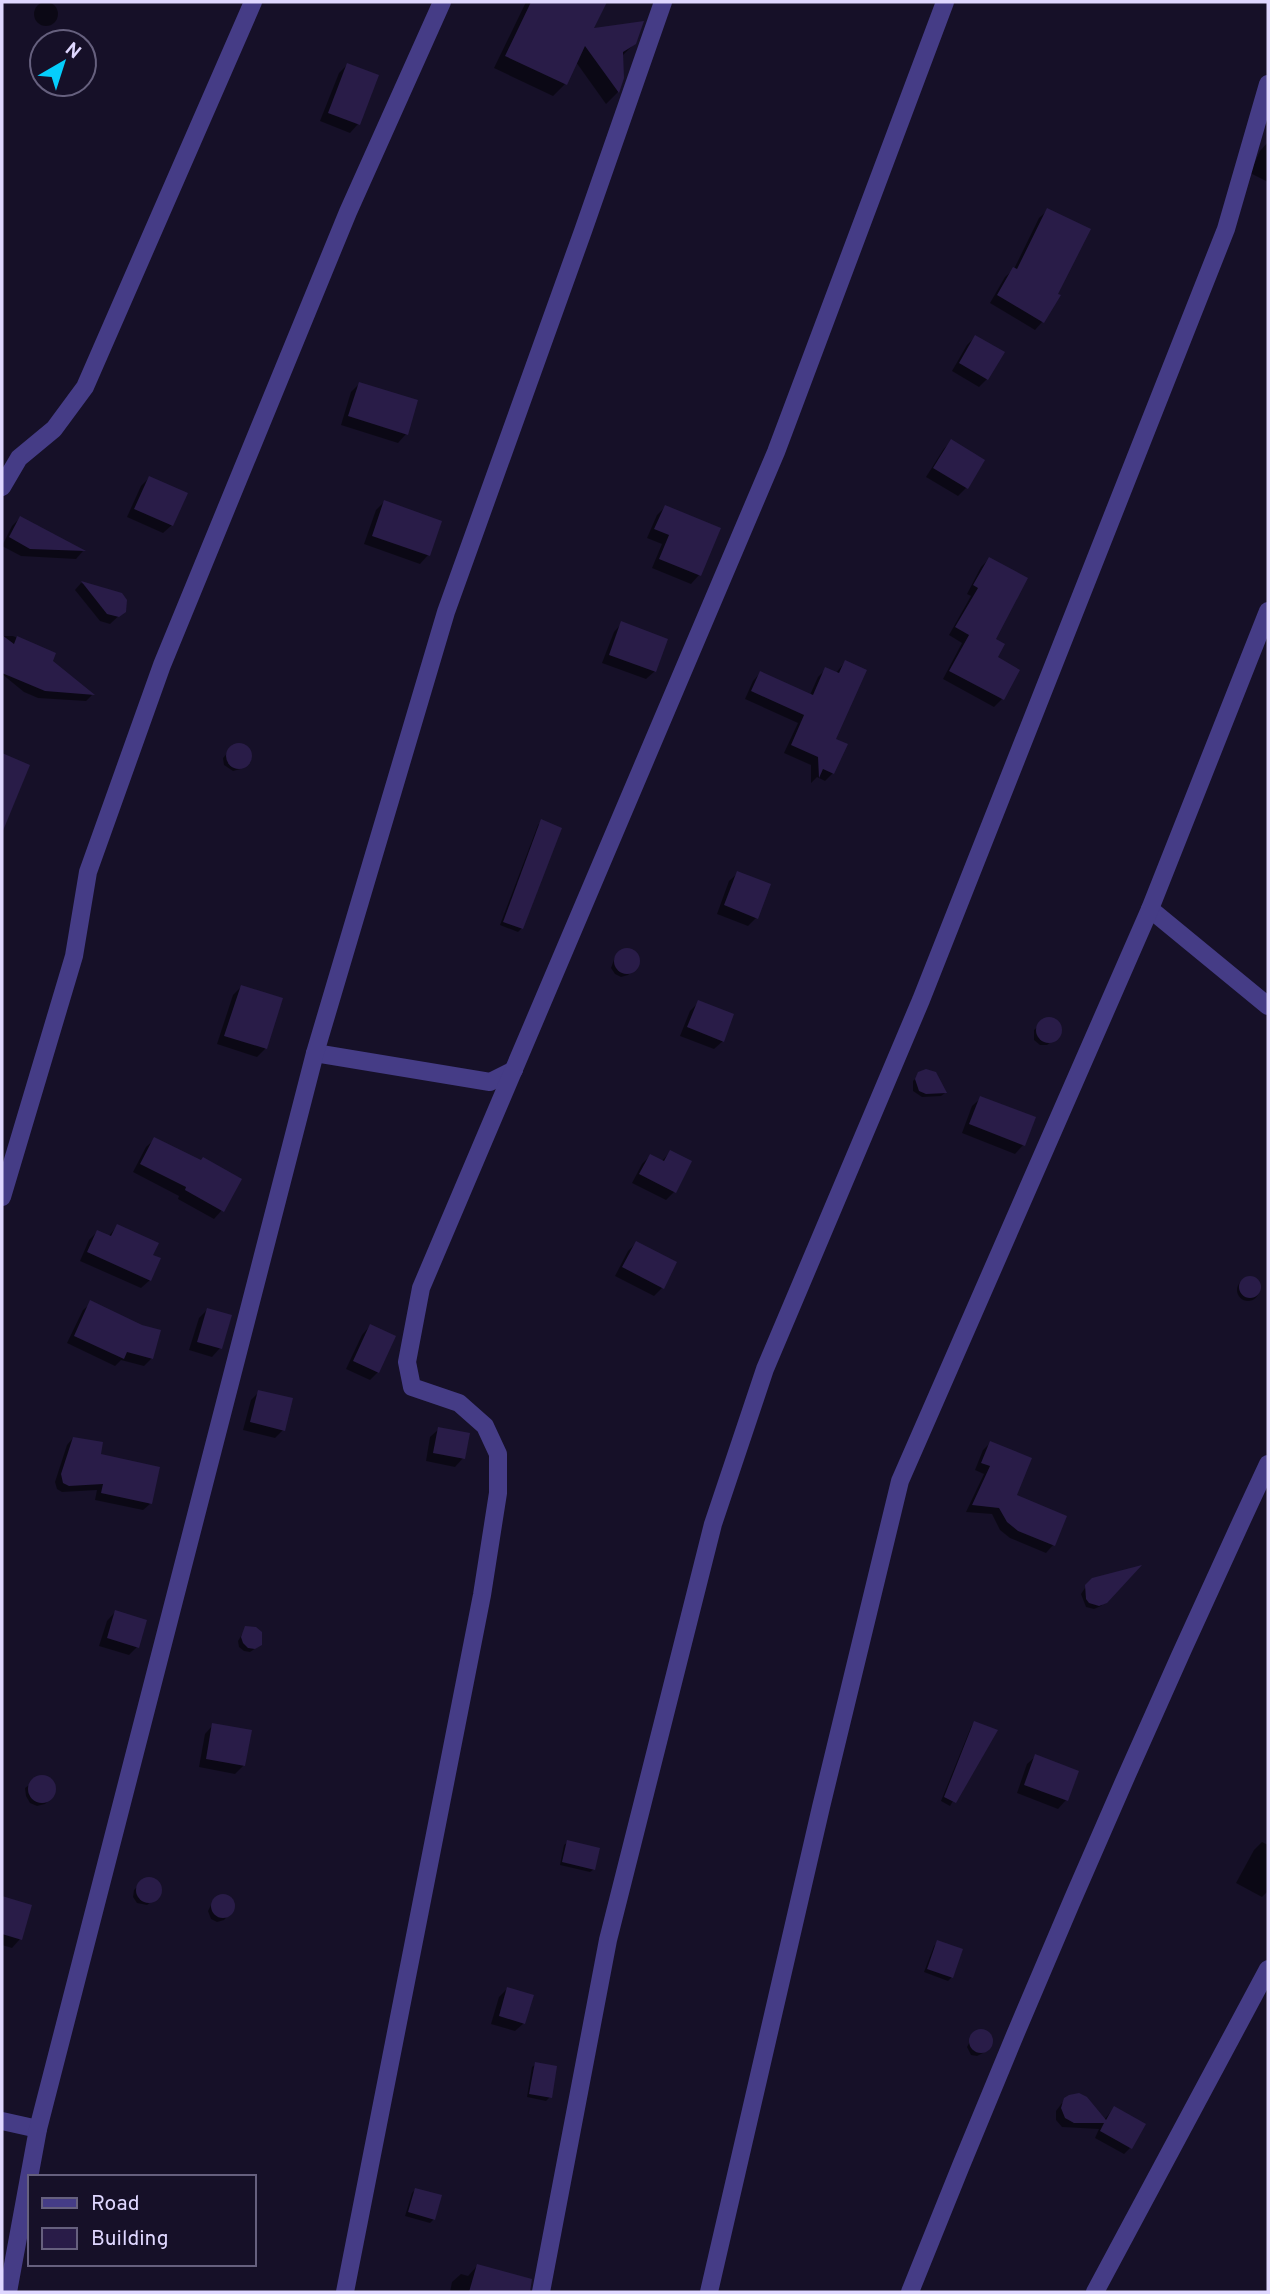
<svg xmlns="http://www.w3.org/2000/svg" width="1270" height="2294" font-family="Overpass,sans-serif">
<style>
.shadow{fill:#0007}
.building{fill:#291c48}
.lines{fill:none;stroke-linecap:round;stroke-linejoin:round}
.minor{stroke:#453c86;stroke-width:18}
</style>
<rect width="100%" height="100%" fill="#161028"/>
<g class="shadow">
<path d="M526,2H605L591,30L635,43L622,56L623,78L618,92L606,104L576,62L565,84L553,96L494,68Z"/>
<circle cx="46" cy="14" r="12"/>
<path d="M347,65L377,76L358,124L350,133L320,121L339,73Z"/>
<path d="M1268,142V182L1250,173L1260,151Z"/>
<path d="M1048,210L1043,321L1035,330L990,303L1005,277L1014,269L1039,218Z"/>
<path d="M975,337L987,379L979,387L952,371L967,345Z"/>
<path d="M359,384L416,402L406,434L398,443L341,425L351,392Z"/>
<path d="M951,441L983,460L966,488L958,496L926,477L943,450Z"/>
<path d="M149,478L172,525L163,533L127,517L141,486Z"/>
<path d="M384,502L428,555L420,564L364,544L376,510Z"/>
<path d="M665,507L718,529L699,575L691,584L652,568L662,544L647,538L657,515Z"/>
<path d="M20,518L83,551L76,559L21,556L2,546L12,526Z"/>
<path d="M989,559L995,658L1018,670L1002,699L994,707L943,679L962,643L949,635L971,596L967,594L981,567Z"/>
<path d="M81,583L121,595L124,611L110,624L100,621L75,590Z"/>
<path d="M622,623L655,671L646,679L602,663L614,632Z"/>
<path d="M2,636H13L54,654L51,661L92,695L86,701L38,698L24,692L2,674Z"/>
<path d="M845,662L834,740L833,773L825,781L817,777L811,783V765L784,753L798,723L745,699L753,681L760,673L810,695L818,677L826,669L835,674Z"/>
<path d="M234,746H244L249,752V759L240,769L233,771L224,765L223,758Z"/>
<path d="M542,821L522,928L518,932L500,925L538,825Z"/>
<path d="M738,873L756,918L748,926L717,914L729,881Z"/>
<path d="M627,950L637,955V967L628,975L621,977L615,974L611,968L615,957Z"/>
<path d="M241,987L281,999L265,1049L257,1057L217,1044L233,995Z"/>
<path d="M698,1003L723,1041L714,1049L680,1036L690,1011Z"/>
<path d="M1047,1019L1054,1021L1059,1026L1057,1037L1047,1045H1040L1034,1040V1030Z"/>
<path d="M922,1072L945,1093L941,1096L922,1097L913,1091V1081Z"/>
<path d="M981,1098L1034,1118L1023,1145L1015,1154L962,1133L972,1106Z"/>
<path d="M155,1139L222,1210L214,1219L178,1199L179,1196L133,1172L146,1147Z"/>
<path d="M670,1152L689,1162L674,1192L666,1200L632,1183L642,1164L650,1156L661,1162Z"/>
<path d="M117,1226L151,1256L150,1280L141,1288L80,1261L89,1240L97,1232L108,1237Z"/>
<path d="M636,1243L662,1288L654,1296L615,1276L628,1251Z"/>
<circle cx="1248" cy="1290" r="11"/>
<path d="M91,1303L152,1358L144,1366L121,1360L115,1366L67,1343L83,1310Z"/>
<path d="M207,1310L220,1348L212,1357L189,1350L199,1318Z"/>
<path d="M370,1326L378,1372L370,1380L346,1369L362,1335Z"/>
<path d="M259,1392L283,1430L275,1438L243,1430L251,1400Z"/>
<path d="M439,1429L463,1458L455,1467L426,1461L430,1437Z"/>
<path d="M73,1438L99,1455L150,1504L143,1510L95,1500L97,1490L62,1492L57,1489L55,1482L67,1445Z"/>
<path d="M990,1443L1015,1496L1065,1517L1053,1545L1046,1553L1010,1538L1000,1530L992,1514L966,1512L984,1474L975,1470L983,1450Z"/>
<path d="M1136,1569L1101,1606L1094,1609L1086,1607L1081,1594L1089,1582Z"/>
<path d="M115,1612L137,1647L129,1655L99,1646L107,1621Z"/>
<path d="M246,1628L256,1648L250,1652L244,1651L239,1647L238,1641Z"/>
<path d="M974,1723L995,1731L950,1806L941,1801L971,1727Z"/>
<path d="M213,1725L244,1765L235,1774L199,1767L205,1734Z"/>
<path d="M1036,1756L1077,1772L1066,1800L1058,1809L1017,1793L1027,1764Z"/>
<path d="M40,1777L48,1778L55,1788L49,1800L45,1804L37,1806L30,1803L26,1796L25,1788Z"/>
<path d="M568,1842L594,1869L590,1872L560,1865L564,1845Z"/>
<path d="M1262,1842L1268,1845V1891L1262,1897L1236,1883L1254,1850Z"/>
<path d="M144,1880L154,1881L159,1886L157,1897L147,1905L137,1903L133,1897L134,1890Z"/>
<path d="M223,1896L232,1900L233,1910L224,1920L217,1922L211,1919L208,1911L212,1903Z"/>
<path d="M2,1898L30,1906L20,1939L12,1948L2,1945Z"/>
<path d="M938,1942L952,1977L948,1981L924,1972L934,1946Z"/>
<path d="M507,1989L524,2023L515,2031L491,2024L499,1997Z"/>
<path d="M980,2031L990,2037L991,2043L983,2053L977,2056L971,2055L967,2047L974,2034Z"/>
<path d="M536,2064L550,2097L546,2101L527,2097L532,2067Z"/>
<path d="M1062,2103L1104,2120L1114,2108L1130,2148L1124,2154L1095,2138L1099,2129L1062,2127L1056,2120V2111Z"/>
<path d="M415,2190L434,2219L430,2223L405,2216L412,2193Z"/>
<path d="M477,2266L513,2276L508,2292H450L452,2282L461,2274L468,2276Z"/>
</g>
<g class="building">
<path d="M531,2H607L594,28L644,21L636,44L623,52L624,78L619,93L585,46L567,85L505,56Z"/>
<path d="M347,63L379,75L360,125L328,113Z"/>
<path d="M1047,208L1091,229L1058,294L1061,295L1044,323L997,295L1013,267L1017,269Z"/>
<path d="M975,335L1005,352L988,380L959,363Z"/>
<path d="M359,382L418,400L408,435L348,416Z"/>
<path d="M951,439L985,460L968,489L933,468Z"/>
<path d="M149,476L188,493L173,526L134,509Z"/>
<path d="M384,500L442,521L430,556L372,536Z"/>
<path d="M665,505L721,528L701,576L659,559L669,535L654,529Z"/>
<path d="M20,516L86,551L30,549L9,537Z"/>
<path d="M989,557L1028,578L996,639L1005,644L998,657L1020,670L1004,700L949,671L969,635L955,627L978,588L973,585Z"/>
<path d="M81,581L122,593L127,600L126,612L119,617L107,614Z"/>
<path d="M621,621L668,639L656,672L609,655Z"/>
<path d="M2,635L14,644L17,636L56,653L53,661L95,695L45,691L2,673Z"/>
<path d="M845,660L867,670L836,739L848,744L834,774L823,769L819,778L818,757L791,745L804,715L751,691L760,671L813,695L825,667L839,673Z"/>
<circle cx="239" cy="756" r="13"/>
<path d="M2,753L30,765L2,833Z"/>
<path d="M541,819L562,828L523,929L503,922Z"/>
<path d="M737,871L771,884L758,919L724,905Z"/>
<circle cx="627" cy="961" r="13"/>
<path d="M241,985L283,998L267,1049L224,1036Z"/>
<path d="M698,1000L734,1014L724,1042L687,1027Z"/>
<circle cx="1049" cy="1030" r="13"/>
<path d="M926,1069L936,1072L947,1093L926,1094L919,1091L915,1079L918,1072Z"/>
<path d="M980,1096L1036,1117L1025,1146L969,1124Z"/>
<path d="M154,1137L201,1160L203,1157L242,1179L224,1212L185,1190L186,1187L140,1164Z"/>
<path d="M670,1150L692,1161L676,1193L639,1174L650,1154L664,1161Z"/>
<path d="M117,1224L159,1243L153,1255L161,1258L151,1281L87,1252L97,1230L111,1236Z"/>
<path d="M636,1241L677,1262L664,1289L622,1267Z"/>
<circle cx="1250" cy="1287" r="11"/>
<path d="M90,1300L142,1325L161,1330L153,1359L127,1352L124,1359L74,1336Z"/>
<path d="M207,1308L232,1315L222,1349L197,1342Z"/>
<path d="M370,1324L396,1336L379,1373L353,1361Z"/>
<path d="M258,1390L293,1398L285,1431L250,1422Z"/>
<path d="M438,1427L470,1433L465,1459L433,1453Z"/>
<path d="M73,1437L103,1442L101,1454L160,1467L152,1504L101,1493L103,1484L69,1486L63,1483L61,1474Z"/>
<path d="M990,1441L1032,1458L1017,1495L1067,1516L1055,1546L1018,1531L1007,1522L999,1508L972,1505L990,1466L981,1463Z"/>
<path d="M1142,1565L1107,1603L1099,1606L1089,1603L1086,1599L1085,1585L1092,1578Z"/>
<path d="M115,1610L147,1620L139,1648L107,1638Z"/>
<path d="M245,1626L256,1627L262,1632V1645L255,1649L248,1648L243,1643L241,1637Z"/>
<path d="M974,1721L998,1730L956,1803L944,1797Z"/>
<path d="M212,1723L252,1730L245,1766L206,1759Z"/>
<path d="M1035,1754L1079,1771L1068,1801L1024,1785Z"/>
<circle cx="42" cy="1789" r="14"/>
<path d="M567,1840L600,1848L595,1870L562,1862Z"/>
<circle cx="149" cy="1890" r="13"/>
<circle cx="223" cy="1906" r="12"/>
<path d="M2,1896L32,1905L22,1940L2,1934Z"/>
<path d="M937,1940L963,1949L953,1978L927,1969Z"/>
<path d="M507,1987L534,1995L525,2024L499,2016Z"/>
<circle cx="981" cy="2041" r="12"/>
<path d="M535,2062L557,2066L552,2098L529,2094Z"/>
<path d="M1079,2093L1087,2097L1106,2120L1114,2106L1146,2124L1132,2149L1100,2131L1104,2123H1074L1065,2118L1061,2108L1064,2098L1069,2095Z"/>
<path d="M415,2188L442,2195L435,2220L408,2212Z"/>
<path d="M477,2264L532,2279L530,2292H469Z"/>
</g>
<g class="lines">
<g class="minor">
<path d="M2,487L19,458L54,429L85,387L253,2"/>
<path d="M1150,909L1268,1006"/>
<path d="M315,1053L490,1082L514,1070"/>
<path d="M2,1197L74,956L88,872L162,665L348,212L442,2"/>
<path d="M2,2121L38,2129"/>
<path d="M8,2292L38,2129L315,1053L446,612L583,231L663,2"/>
<path d="M345,2292L482,1595L498,1493V1454L485,1426L459,1403L412,1387L407,1362L421,1288L776,452L945,2"/>
<path d="M541,2292L608,1940L713,1524L765,1369L921,1000L1226,229L1268,84"/>
<path d="M709,2292L821,1807L900,1481L1150,909L1268,611"/>
<path d="M910,2292C1021,2013 1141,1736 1268,1464"/>
<path d="M1095,2292L1268,1969"/>
</g>
</g>
<rect width="1270" height="2294" fill="none" stroke="#dfd7ff" stroke-width="7"/>
<rect x="28" y="2175" width="228" height="91" fill="#161028" stroke="#66607e" stroke-width="2"/>
<rect x="42" y="2198" width="35" height="10" fill="#453c86" stroke="#66607e" stroke-width="2"/>
<text x="91" y="2210" font-size="21" fill="#dfd7ff">Road</text>
<rect x="42" y="2228" width="35" height="21" fill="#291c48" stroke="#66607e" stroke-width="2"/>
<text x="91" y="2245" font-size="21" fill="#dfd7ff">Building</text>
<g transform="translate(63 63) rotate(39)"><circle r="33" fill="#161028" stroke="#66607e" stroke-width="2"/>
<path d="M0-5L12 26L0 18L-12 26Z" fill="#05cefc"/>
<text y="-10" font-size="19" font-weight="bold" text-anchor="middle" fill="#dfd7ff">N</text>
</g>
</svg>
